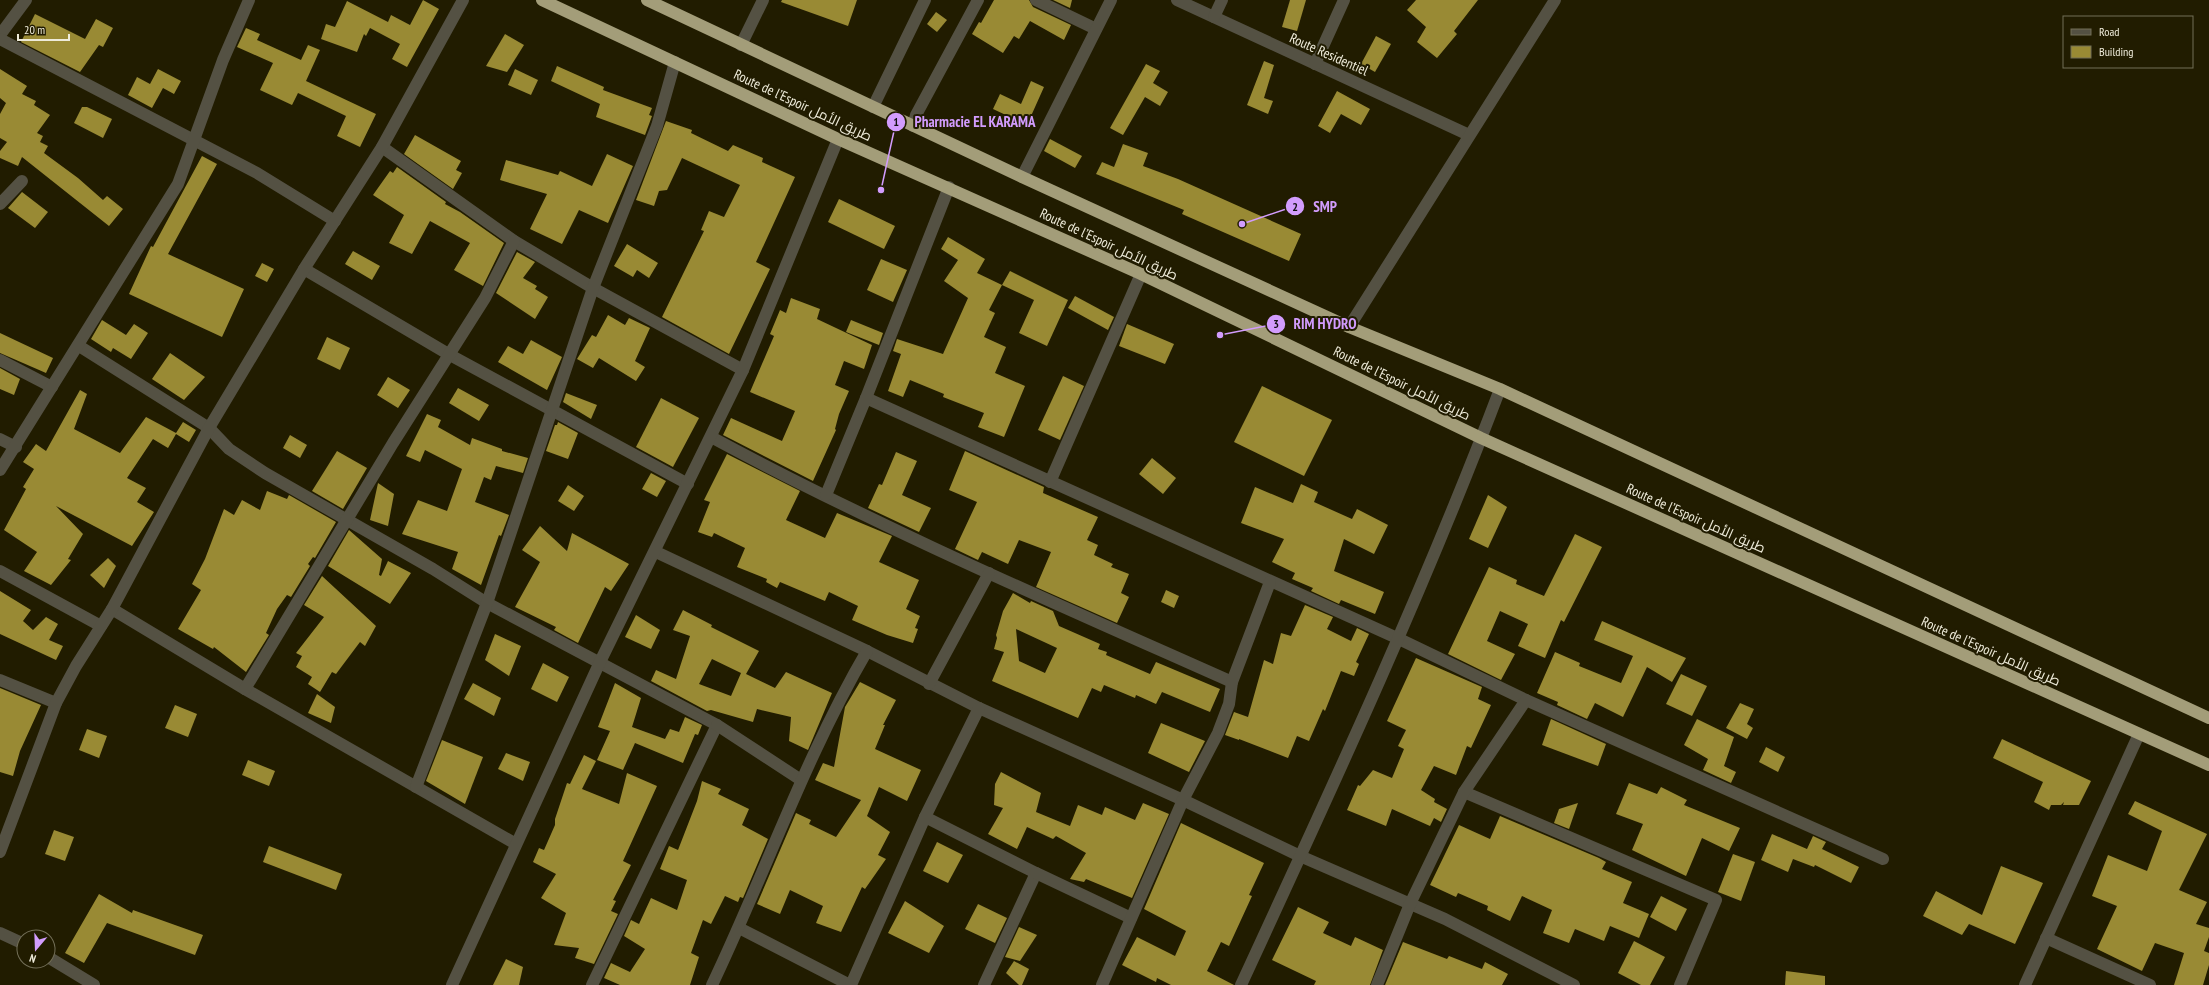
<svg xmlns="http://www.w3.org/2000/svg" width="2209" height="985" font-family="'PT Sans Narrow',Cairo,sans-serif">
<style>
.building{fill:#998a34;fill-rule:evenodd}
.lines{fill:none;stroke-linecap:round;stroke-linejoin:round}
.minor{stroke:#545143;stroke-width:12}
.highway{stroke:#a39d79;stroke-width:12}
.labels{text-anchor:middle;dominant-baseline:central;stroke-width:4;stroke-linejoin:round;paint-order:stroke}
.street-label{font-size:14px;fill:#eeebd9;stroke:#211c00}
.leader{fill:none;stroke:#d29cfd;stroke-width:1.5}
.callout-dot{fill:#d29cfd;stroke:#211c00;stroke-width:1.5}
.mark-label{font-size:12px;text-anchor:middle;font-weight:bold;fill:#111}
.callout-label{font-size:15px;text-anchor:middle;font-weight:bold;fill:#d29cfd;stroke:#211c00;stroke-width:4;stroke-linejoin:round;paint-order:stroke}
</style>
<rect width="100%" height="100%" fill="#211c00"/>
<g class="building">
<path d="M423,0L439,9L407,67L392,59L400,44L370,28L366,36L364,34L357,52L321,39L326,24L335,27L347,1L388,22L391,15L410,25Z"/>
<path d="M782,0H857L848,26L781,2Z"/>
<path d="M994,0H1029L1033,7L1071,25L1064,40L1030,21L1019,39L1014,36L1003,53L972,34L979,22L981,23Z"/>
<path d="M1053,0H1072L1070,8Z"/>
<path d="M1290,0H1306L1297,31L1282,27Z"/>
<path d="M1416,0H1478L1454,31L1457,34L1437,58L1417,42L1426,27L1407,10Z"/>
<path d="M936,12L947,20L937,32L927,24Z"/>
<path d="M35,14L85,39L96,19L113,28L103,47L99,45L80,72L21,42Z"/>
<path d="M246,28L260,34L257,40L301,60L308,45L320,50L306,81L376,114L360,147L337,136L346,116L298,93L292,105L260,90L273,63L237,47Z"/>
<path d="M505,34L524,45L507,72L486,66Z"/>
<path d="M1376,36L1391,44L1375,72L1361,64Z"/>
<path d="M1264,61L1274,65L1264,98L1273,101L1268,114L1247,105Z"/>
<path d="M1146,64L1160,71L1153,83L1168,92L1160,106L1145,97L1123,135L1110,128Z"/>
<path d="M557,66L604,87L603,90L652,108L649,115L652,116L645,135L596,117L600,104L551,81Z"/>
<path d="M0,69L27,86L22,94L36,101L34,105L50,115L37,133L43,136L40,142L48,146L44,153L78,178L103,200L107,196L123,209L109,226L22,157L18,166L0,158V151L7,142L0,138V114L6,103L0,98Z"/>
<path d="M158,69L181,81L174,94L163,88L152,108L128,95L137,77L150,84Z"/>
<path d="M515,69L538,80L531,95L508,85Z"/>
<path d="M1031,81L1044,87L1027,125L993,109L1000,94L1021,104Z"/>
<path d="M1337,91L1370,109L1361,125L1341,114L1330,133L1318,126Z"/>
<path d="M82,107H87L112,119L103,138L74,123Z"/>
<path d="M666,121L692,130L691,133L728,151L733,145L763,158L762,162L795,177L756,262L770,269L729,354L662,317L704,231L701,230L709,211L724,217L740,185L682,158L667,190L659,191L654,206L636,200Z"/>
<path d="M415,135L461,161L456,170L462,173L453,189L404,154Z"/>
<path d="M1050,139L1082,156L1075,168L1044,151Z"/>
<path d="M1123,144L1148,153L1143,166L1178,179L1301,234L1289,261L1182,214L1184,210L1096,174L1102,162L1114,167Z"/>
<path d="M607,154L633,166L608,223L579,210L562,244L530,229L547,194L500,180L506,160L558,175L560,171L592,186Z"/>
<path d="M202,156L217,164L168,254L244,289L222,337L129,294L151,246L153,247Z"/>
<path d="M397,167L446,202L445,204L460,212L504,243L483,286L454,270L470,243L430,221L412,254L389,243L404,215L373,195L390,171L393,173Z"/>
<path d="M22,192L48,212L35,228L8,208Z"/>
<path d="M839,199L895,226L884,249L828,222Z"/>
<path d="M948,237L985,259L977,273L1002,285L989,310L995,313L984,337L1006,347L995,373L1025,386L1004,437L978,427L984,413L943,397L944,394L910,380L903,397L888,391L901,354L893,351L897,339L943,354L968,298L944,281L958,260L941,249Z"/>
<path d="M627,244L658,263L649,278L637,270L633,277L614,266Z"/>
<path d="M353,251L380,266L372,280L345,264Z"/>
<path d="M517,252L535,262L523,278L537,286L535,289L548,297L535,319L496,293Z"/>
<path d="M881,259L907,270L893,302L867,290Z"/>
<path d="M262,263L274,269L267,282L255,276Z"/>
<path d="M1010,271L1068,300L1047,346L1019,333L1034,300L1002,285Z"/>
<path d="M1075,296L1114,317L1108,330L1068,308Z"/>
<path d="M791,298L820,309L817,319L872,345L864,369L844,361L835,385L849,391L839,414L835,429L836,430L813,481L723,435L731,418L782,441L795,411L750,392L774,336L770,334L780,310L786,313Z"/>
<path d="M608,315L625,325L629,318L650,328L635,361L645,367L636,381L599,358L593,368L577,359L592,335L596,337Z"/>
<path d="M102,320L126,335L134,324L148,333L131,359L113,348L111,352L91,339Z"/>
<path d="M851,320L883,333L879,345L846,332Z"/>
<path d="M1127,324L1174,344L1165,364L1119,346Z"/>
<path d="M0,333L53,358L46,373L0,353Z"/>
<path d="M327,337L350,348L340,370L317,359Z"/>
<path d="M531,340L562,357L547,390L498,362L508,346L523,354Z"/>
<path d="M170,353L205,377L184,400L152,379Z"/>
<path d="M0,368L20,379L14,395L0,389Z"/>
<path d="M1063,376L1084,386L1060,440L1038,430Z"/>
<path d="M388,377L410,390L398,408L377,395Z"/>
<path d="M1262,386L1332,420L1304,476L1234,442Z"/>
<path d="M458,388L489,405L479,421L449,403Z"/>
<path d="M80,390L87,394L74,429L120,453L146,417L176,433L183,422L196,430L189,442L176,434L168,448L153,439L127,478L146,488L137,502L154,512L132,546L56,506L83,534L68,559L71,560L51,585L24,571L37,552L4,530L26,489L23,487L34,469L23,462L36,444L46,451Z"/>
<path d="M566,393L597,405L591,419L563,402Z"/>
<path d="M661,398L699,418L673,467L636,447Z"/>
<path d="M427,414L441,420L438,427L470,445L472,438L502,449V451L528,458L523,473L496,466L491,480L484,477L475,502L509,515L501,536L499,535L481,585L452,569L458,552L402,534L418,500L447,511L462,469L425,450L420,462L406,456Z"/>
<path d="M558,422L578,433L568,459L546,451L555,425H557Z"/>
<path d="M290,435L307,445L300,458L283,448Z"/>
<path d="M337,451L367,468L343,509L312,491Z"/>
<path d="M965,451L1044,487L1043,493L1098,517L1087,540L1098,545L1094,555L1113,564L1111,567L1129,574L1121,593L1129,597L1117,623L1036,587L1051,552L1019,540L1008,564L982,552L978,560L955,549L977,502L949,490Z"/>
<path d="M896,452L917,461L902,495L931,508L919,532L868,508L879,484L882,485Z"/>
<path d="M727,454L800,491L786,520L825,538L837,513L892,536L879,562L919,580L906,609L920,616L915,628L918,629L913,643L887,635L852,620L858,606L829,592L825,601L780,582L777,588L766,582L767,579L737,567L745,548L714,533L712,537L698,532L710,502L704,500Z"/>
<path d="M1152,458L1176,478L1163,494L1139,474Z"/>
<path d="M651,473L666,481L657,497L642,489Z"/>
<path d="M378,483L394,494L388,526L370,520Z"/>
<path d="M1301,484L1318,492L1314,502L1352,519L1357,509L1388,525L1374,554L1344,539L1334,571L1384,592L1375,614L1341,600L1339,604L1311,591L1313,588L1292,579L1295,573L1272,562L1284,539L1241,523L1255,487L1293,503Z"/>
<path d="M568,485L584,496L574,511L558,501Z"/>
<path d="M267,491L287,499L289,495L336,522L315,558L313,557L308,564L310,566L291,597L287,595L277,609L266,633L269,635L246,672L214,647L213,649L178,629L201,590L192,584L205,559L224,509L234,515L242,500L260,510Z"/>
<path d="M1488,495L1507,507L1488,548L1469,539Z"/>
<path d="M540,526L567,551L572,533L629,564L611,591L605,587L578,643L554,630L556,627L515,607L540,562L522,550Z"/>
<path d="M349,530L382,559L379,575L381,576L388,561L411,573L390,604L328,566Z"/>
<path d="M1575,534L1602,547L1564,622L1561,620L1545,658L1518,646L1528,624L1500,611L1487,641L1515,654L1501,680L1448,654L1489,567L1517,580L1516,584L1544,596Z"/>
<path d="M108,558L116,566L104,588L90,575Z"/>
<path d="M322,576L376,626L365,646L360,642L336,674L332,672L320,692L308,684L312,677L296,667L302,656L296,653L324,617L304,605Z"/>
<path d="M1166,590L1179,596L1174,608L1161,602Z"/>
<path d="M0,591L31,610L23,621L33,630L46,617L58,624L49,640L63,646L56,660L0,634Z"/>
<path d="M1013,593L1030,603L1031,601L1053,611L1059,626L1100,644L1098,649L1107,652L1106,655L1150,674L1156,662L1220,689L1210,712L1162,692L1156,704L1136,695L1135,698L1104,685L1101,692L1092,688L1078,718L992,681L1004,652L994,649L997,638L996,635L1003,611ZM1016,629L1057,648L1045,673L1019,661Z"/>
<path d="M1305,605L1333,617L1327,629L1351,641L1357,628L1369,634L1356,662L1359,664L1354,676L1341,671L1325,711L1323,709L1309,741L1297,736L1288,758L1239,739V740L1225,735L1234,712L1248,717L1264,660L1273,664L1281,633L1291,636Z"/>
<path d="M683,610L712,625L711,627L759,651L746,674L775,688L786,672L832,693L808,750L789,741L791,717L757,709L753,722L711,710L707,711L651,681L656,670L676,679L690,636L673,630ZM712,659L741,673L731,696L699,684Z"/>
<path d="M636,615L660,630L651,649L625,637Z"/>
<path d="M1602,621L1686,658L1672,682L1647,667L1623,717L1595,703L1587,719L1557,705L1558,702L1537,693L1555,652L1580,663L1579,666L1621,683L1633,656L1594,640Z"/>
<path d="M495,634L521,646L509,676L485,660Z"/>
<path d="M1416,658L1482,687L1478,699L1491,705L1471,748L1467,746L1456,775L1434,766L1421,790L1435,799L1434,802L1447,809L1441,822L1434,818L1430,826L1392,809L1386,826L1347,810L1358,785L1360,786L1373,770L1392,778L1404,749L1398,746L1406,730L1387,721Z"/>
<path d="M543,663L569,677L557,702L531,689Z"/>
<path d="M1681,674L1707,686L1692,716L1666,704Z"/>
<path d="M860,682L896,700L883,725H885L875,749L921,770L907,801L879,787L867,816L890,832L878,855L886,859L865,889L862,887L841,932L816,923L823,906L790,890L780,914L757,904L796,813L811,820L809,824L836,837L861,800L815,780L823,763L834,767L845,707Z"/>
<path d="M473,683L501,698L494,716L464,699Z"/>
<path d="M615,683L641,698L632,727L665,739L670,729L679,732L685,717L702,725L698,735L695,734L683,763L635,743L623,770L597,760L610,731L598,727Z"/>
<path d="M0,688L41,705L20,751L13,776L0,772Z"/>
<path d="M317,694L335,707L331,723L308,713Z"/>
<path d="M1740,703L1754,709L1747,724L1753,728L1747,739L1726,728Z"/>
<path d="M175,705L197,714L188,737L165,728Z"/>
<path d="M1551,719L1606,744L1598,766L1542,745Z"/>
<path d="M1697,719L1734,737L1724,766L1736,772L1731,783L1703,770L1708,759L1684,745Z"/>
<path d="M1161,723L1205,741L1189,772L1148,753Z"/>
<path d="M87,729L107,736L99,758L79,750Z"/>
<path d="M2002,739L2091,781L2079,805H2063L2064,802L2061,805H2051L2049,810L2034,802L2043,782L1993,758Z"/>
<path d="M442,740L483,757L465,804L426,781Z"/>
<path d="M1766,747L1785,757L1778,772L1759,762Z"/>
<path d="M506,753L530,762L523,781L498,769Z"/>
<path d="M584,755L596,761L582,789L619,804L627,773L657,786L623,861L631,865L613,900L616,901L611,911L618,914L594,964L575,958L579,948L554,945L566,913L541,898L556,874L533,862L539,848L544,850L555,825V819L567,783L570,784Z"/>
<path d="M248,760L275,771L269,786L242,775Z"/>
<path d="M1001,772L1041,793L1036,812L1070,826L1078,805L1102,815L1105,807L1135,820L1143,803L1169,814L1132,898L1086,879L1084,882L1070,879L1086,853L1056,836L1053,839L1027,827L1017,849L988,834L1003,808L994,805L995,784Z"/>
<path d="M702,781L721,789L718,794L749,809L742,825L768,839L743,898L740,897L738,902L725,896L711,924L703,920L691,953L699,957L690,985H620L604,978L611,963L630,972L645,949L624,936L631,920L639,924L651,898L677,910L687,880L660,869L669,846L678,850L697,801Z"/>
<path d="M1629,783L1657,794L1661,787L1687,800L1684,805L1740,828L1729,851L1702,838L1686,876L1632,850L1643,824L1616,814Z"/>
<path d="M2135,801L2207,834L2179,890L2207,902L2196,924L2209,928V937L2204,951L2209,953V965L2203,985H2174L2184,953L2155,943L2142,971L2097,949L2117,906L2092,896L2108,855L2147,871L2162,831L2128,814Z"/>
<path d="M1578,803L1569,829L1554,823L1559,809Z"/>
<path d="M1500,816L1599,858L1606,862L1602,869L1632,882L1623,903L1649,914L1639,938L1610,926L1604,941L1575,929L1569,943L1543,933L1552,910L1522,896L1510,921L1487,910L1488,906L1458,893L1456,897L1430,885L1459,825L1490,839Z"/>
<path d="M1181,823L1264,863L1249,895L1252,896L1229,946L1221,942L1207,971L1234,985H1171L1157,978L1156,982L1122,965L1137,937L1175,956L1186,931L1144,909Z"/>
<path d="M54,830L74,837L65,861L45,854Z"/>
<path d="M1772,834L1807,849L1813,836L1826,842L1822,849L1859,867L1851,883L1815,865L1814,867L1793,859L1788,872L1761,860Z"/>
<path d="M937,842L963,855L948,883L923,871Z"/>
<path d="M269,846L342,874L336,890L263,862Z"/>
<path d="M1733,854L1755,862L1741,901L1718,892Z"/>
<path d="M2001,866L2043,883L2015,944L1969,924L1962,935L1923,916L1936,891L1982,915Z"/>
<path d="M99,894L132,913L133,910L203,935L195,955L107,923L84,963L65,953Z"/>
<path d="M1661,896L1687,909L1676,931L1650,917Z"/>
<path d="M905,901L944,926L929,953L888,933Z"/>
<path d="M978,904L1007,918L995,943L965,929Z"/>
<path d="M1298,907L1329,922L1323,933L1351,946L1355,937L1383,950L1370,985H1314L1316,981L1272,960Z"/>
<path d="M1019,927L1037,935L1020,961L1005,957Z"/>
<path d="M1634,941L1665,957L1650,985H1641L1618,973Z"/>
<path d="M1403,942L1447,959L1449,956L1482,969L1485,962L1508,974L1502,985H1385Z"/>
<path d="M506,959L523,967L519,985H493Z"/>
<path d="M1014,961L1029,969L1022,985H1019L1006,973Z"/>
<path d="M1786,971L1825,976V985H1785Z"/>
</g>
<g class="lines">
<g class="minor">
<path d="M1036,0L1096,29"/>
<path d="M1177,0L1469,135"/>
<path d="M1214,17L1222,0"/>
<path d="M0,35L26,0"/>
<path d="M0,39L257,173L335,221"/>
<path d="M741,45L763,0"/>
<path d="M1315,64L1344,0"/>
<path d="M873,107L925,0"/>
<path d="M913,126L916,115L978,0"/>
<path d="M382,147L514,241L593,288L743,370"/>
<path d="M1022,177L1111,0"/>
<path d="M0,204L22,181"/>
<path d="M304,269L450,355L688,484"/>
<path d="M1349,327L1555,0"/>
<path d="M79,346L209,428L229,449L265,473L433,569L487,603L717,725L592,985"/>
<path d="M0,360L52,387"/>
<path d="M866,398L1397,638L1526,700L1883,859"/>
<path d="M711,437C880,528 1057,604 1232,682"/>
<path d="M0,439L16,447"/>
<path d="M0,470L178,184L223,60L249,0"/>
<path d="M1050,482L1141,274"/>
<path d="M826,495L866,398L949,187"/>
<path d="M656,552L867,651L979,708L1183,800L1300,856L1445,919L1574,985"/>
<path d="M0,571L101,626"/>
<path d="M112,609L245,689L516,844"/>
<path d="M0,680L56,703"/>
<path d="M929,684L989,573"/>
<path d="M245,689L393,443L485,298L514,241"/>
<path d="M717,725L801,780"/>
<path d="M416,787L487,603L593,288L657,126L675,62"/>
<path d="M1464,792L1716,900L1680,985"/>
<path d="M925,817L1036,873L984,985"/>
<path d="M0,852L56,703L76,666L112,609L209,428L304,269L382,147L463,0"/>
<path d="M1036,873L1131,918"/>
<path d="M739,928L850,985"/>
<path d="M0,933L24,944"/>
<path d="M2046,938L2150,985"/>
<path d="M48,957L94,985"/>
<path d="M452,985L599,664L743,370L838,139"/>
<path d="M712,985C765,874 805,757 867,651"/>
<path d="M851,985L925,817L979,708"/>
<path d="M1102,985L1183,800L1218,733L1229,704L1232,682L1270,582"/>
<path d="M1241,985C1331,790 1424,590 1500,389"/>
<path d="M1377,985L1410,904L1464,792L1526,700"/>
<path d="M2025,985L2139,734"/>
</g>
<g class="highway">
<path d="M542,0L838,139L1141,274L1481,438L2209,765"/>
<path d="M647,0L1022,177L1349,327L1500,389L2209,718"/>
</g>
</g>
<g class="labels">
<g class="street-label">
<text transform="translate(1329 54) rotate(24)">Route Residentiel</text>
<text transform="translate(803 105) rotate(25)">Route de l’Espoir طريق الأمل</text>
<text transform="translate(1109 244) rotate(25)">Route de l’Espoir طريق الأمل</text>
<text transform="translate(1402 383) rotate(26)">Route de l’Espoir طريق الأمل</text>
<text transform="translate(1696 518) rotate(24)">Route de l’Espoir طريق الأمل</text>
<text transform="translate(1991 651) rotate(24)">Route de l’Espoir طريق الأمل</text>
</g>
</g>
<path class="leader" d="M881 190L896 122M1242 224L1295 206M1220 335L1276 324"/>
<g class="callout-dot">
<circle cx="881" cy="190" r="4"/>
<circle cx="1242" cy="224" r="4"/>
<circle cx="1220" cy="335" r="4"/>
<circle cx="896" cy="122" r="10"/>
<circle cx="1295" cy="206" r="10"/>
<circle cx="1276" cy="324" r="10"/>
</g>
<g class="mark-label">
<text x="896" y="126">1</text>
<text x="1295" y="211">2</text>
<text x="1276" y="328">3</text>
</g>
<g class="callout-label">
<text x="975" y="127">Pharmacie EL KARAMA</text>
<text x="1325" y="212">SMP</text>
<text x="1325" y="329">RIM HYDRO</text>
</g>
<rect x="2063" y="16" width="130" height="52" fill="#211c00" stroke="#736f57"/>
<rect x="2071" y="29" width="20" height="6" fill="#545143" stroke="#736f57"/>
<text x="2099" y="36" font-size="12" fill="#eeebd9">Road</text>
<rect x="2071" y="46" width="20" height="12" fill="#998a34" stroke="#736f57"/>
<text x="2099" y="56" font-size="12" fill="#eeebd9">Building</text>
<g transform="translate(36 949) rotate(199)"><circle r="19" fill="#211c00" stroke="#736f57"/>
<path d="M0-3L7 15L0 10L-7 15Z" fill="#d29cfd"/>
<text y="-6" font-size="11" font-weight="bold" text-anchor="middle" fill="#eeebd9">N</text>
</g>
<path d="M18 34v6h51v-6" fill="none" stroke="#eeebd9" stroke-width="2"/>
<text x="24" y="34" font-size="12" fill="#eeebd9" stroke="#211c00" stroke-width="3" paint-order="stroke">20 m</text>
</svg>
